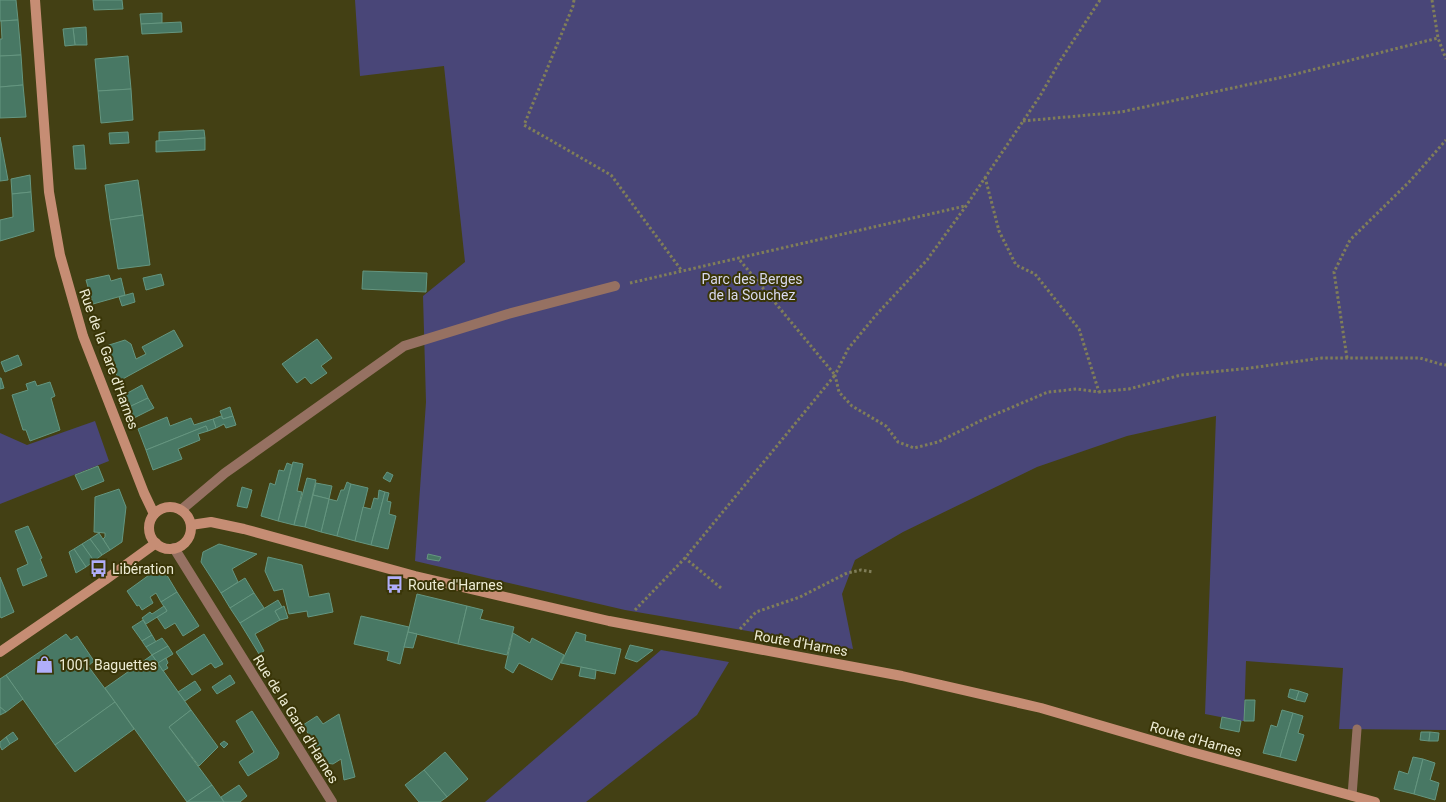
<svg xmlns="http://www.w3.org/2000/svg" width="1446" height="802" font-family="Roboto,sans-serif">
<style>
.green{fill:#494678}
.building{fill:#487864;stroke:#659680}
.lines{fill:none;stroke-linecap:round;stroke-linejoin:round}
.path{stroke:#807e59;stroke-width:3;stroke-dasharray:2.5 2.5;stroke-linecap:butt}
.lane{stroke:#967162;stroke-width:9}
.street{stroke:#967162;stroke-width:10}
.secondary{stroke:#c68d74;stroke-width:10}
.labels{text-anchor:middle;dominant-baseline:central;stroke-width:4;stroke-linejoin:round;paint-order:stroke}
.park-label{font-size:14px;fill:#d8d8ee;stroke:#393507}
.street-label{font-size:14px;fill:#edecd4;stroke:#393507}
.poi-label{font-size:14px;fill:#edecd4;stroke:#393507;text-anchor:start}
</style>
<rect width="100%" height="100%" fill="#434014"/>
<g class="green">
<path d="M355,0H1446V730L1339,729L1343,668L1246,661L1244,721H1241L1205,714L1216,416L1127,436L1037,467L903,532L855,560L842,594L853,649L625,610L415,561L426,402L423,296L465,262L444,66L360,76Z"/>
<path d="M95,421L109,461L0,504V433L27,445Z"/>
<path d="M661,650L729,662L697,715L586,802H485Z"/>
</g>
<g class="building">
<path d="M0,0H16L18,20L0,21Z"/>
<path d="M93,0H122L123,9L94,10Z"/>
<path d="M162,13V23L141,24L140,14Z"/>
<path d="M18,20L21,55L0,56V39H2L1,21Z"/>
<path d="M181,22L182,32L142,34L141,24Z"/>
<path d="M86,27L87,45H75L73,28Z"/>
<path d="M73,28L75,45L65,46L63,29Z"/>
<path d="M21,55L23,85L0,87V56Z"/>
<path d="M128,56L131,89L98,91L95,59Z"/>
<path d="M23,85L26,117L0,118V87Z"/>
<path d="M131,89L133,120L101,123L98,91Z"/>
<path d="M204,130L205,138L159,141V132Z"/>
<path d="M128,132L129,143L110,144L109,133Z"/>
<path d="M0,137L8,180L0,181Z"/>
<path d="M205,138V150L156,152V141Z"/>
<path d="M84,145L86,169H75L73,146Z"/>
<path d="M30,175L31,192L12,194L11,179Z"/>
<path d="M138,180L143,215L110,220L105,185Z"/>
<path d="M31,192L34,231L0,241V220L13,217L12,194Z"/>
<path d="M143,215L150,265L118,269L110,220Z"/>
<path d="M363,271L427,273L426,292L362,289Z"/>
<path d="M161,274L164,285L146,290L143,278Z"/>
<path d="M109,275L111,281L121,278L125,295L93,304L86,280Z"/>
<path d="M133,293L135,302L122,306L119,297Z"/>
<path d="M174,330L183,346L119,381L106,346L125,340L131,344L136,359L146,354L142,347Z"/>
<path d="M317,339L332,358L321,366L327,373L311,384L305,377L297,383L282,364Z"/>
<path d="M18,355L22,365L5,372L1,362Z"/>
<path d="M0,378H1L4,388L0,389Z"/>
<path d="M35,381L37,386L50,382L55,396L51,398L60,430L30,441L26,430H23L12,395L28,390L26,384Z"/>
<path d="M142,385L148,398L129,407L124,395Z"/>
<path d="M148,398L154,408L134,418L129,407Z"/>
<path d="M230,407L233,416L223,419L220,411Z"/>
<path d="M221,416L223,419L233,416L236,425L226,428L224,424L216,428L213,419Z"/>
<path d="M167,417L170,426L191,418L194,425L213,419L216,428L208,431L206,426L146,450L138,429Z"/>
<path d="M206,426L208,431L198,434L200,440L178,449L182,459L153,470L146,450Z"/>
<path d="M293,462L303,464L297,491L302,492L294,525L278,521Z"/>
<path d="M287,463L292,465L278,521L261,516L270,483L275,485L279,470L284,471Z"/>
<path d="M98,466L104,481L82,490L75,475Z"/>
<path d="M387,472L393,475L390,482L383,478Z"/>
<path d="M307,478L316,480L305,527L294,525Z"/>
<path d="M347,482L351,484L337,536L321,532L329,499L337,501L341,490H344Z"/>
<path d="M316,483L332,486L329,499L313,495Z"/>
<path d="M351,484L368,488L355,541L337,536Z"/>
<path d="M242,487L252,490L247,508L237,506Z"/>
<path d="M119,489L126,507L122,542L110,550L103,539L105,537V533L94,532L95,497Z"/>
<path d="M379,490L385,492L371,545L355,541L363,507L371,509L374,498L378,499Z"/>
<path d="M385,492L389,493L387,501L391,502L389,514L396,516L388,549L371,545Z"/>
<path d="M313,495L329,499L321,532L305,527Z"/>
<path d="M28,526L42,558L40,559L47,576L23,586L17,569L28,564L15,531Z"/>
<path d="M99,533L110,550L102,555L90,539Z"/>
<path d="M90,539L102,555L94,561L82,544Z"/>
<path d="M82,544L94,561L86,567L74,549Z"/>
<path d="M219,544L257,554L232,569L238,582L221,593L201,562L203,552Z"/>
<path d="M74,549L86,567L76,573L69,552Z"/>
<path d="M428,554L441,557L439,561L427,559Z"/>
<path d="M268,557L302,565L309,597L329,593L333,612L308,617L307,611L289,614L283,589L274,591L265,571Z"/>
<path d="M156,570L165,572L177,592L161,602L156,593L150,597L153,603L142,610L139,605L137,606L127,591Z"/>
<path d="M0,577L14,612L1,618L0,616Z"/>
<path d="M245,578L254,593L230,608L221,593Z"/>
<path d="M177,592L199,626L183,636L175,623L165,629L157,617L167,611L161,602Z"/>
<path d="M254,593L264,608L240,623L230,608Z"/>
<path d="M417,594L467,606L458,644L408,632Z"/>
<path d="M278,600L282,607L275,611L280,620L255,634L264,651L259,654L240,623Z"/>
<path d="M164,606L167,611L146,624L142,618L150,612L152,614Z"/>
<path d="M284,606L288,618L280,620L275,611Z"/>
<path d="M467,606L483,610L480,619L514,627L507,655L458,644Z"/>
<path d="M361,616L409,627L400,664L387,660L389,652L354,644Z"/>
<path d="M143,620L152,635L142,641L132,627Z"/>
<path d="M408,632L417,634L413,648L404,647Z"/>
<path d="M576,632L586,635L585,641L621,649L615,674L561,663Z"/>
<path d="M513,633L530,643L532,638L564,655L552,680L519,663L513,673L505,668Z"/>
<path d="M66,634L71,640L77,636L94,661L88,666L115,702L55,745L6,675Z"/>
<path d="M204,634L223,664L215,668L211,663L192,675L176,652Z"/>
<path d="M152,635L156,642L146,647L142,641Z"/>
<path d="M162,638L168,646L152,655L146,647Z"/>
<path d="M630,645L653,650L637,662L625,658Z"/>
<path d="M168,646L173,654L158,663L152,655Z"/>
<path d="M152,655L191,710L169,727L212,785L187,802L105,688Z"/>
<path d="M166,658L168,663L166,665L168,668L163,671L158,663Z"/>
<path d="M581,667L596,670L595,679L579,676Z"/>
<path d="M6,675L23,699L6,712L0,707V679Z"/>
<path d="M230,675L235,683L217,694L212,687Z"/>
<path d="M195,681L201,690L185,701L178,692Z"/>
<path d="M1290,689L1299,691L1296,700L1288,697Z"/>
<path d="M1299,691L1308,694L1305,702L1296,700Z"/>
<path d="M1245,700H1255L1254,721H1244Z"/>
<path d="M115,702L134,729L75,772L55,745Z"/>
<path d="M0,707L6,712L0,715Z"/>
<path d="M191,710L218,747L199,766L169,727Z"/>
<path d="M1282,710L1293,713L1280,757L1263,753L1271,725L1277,727Z"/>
<path d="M252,711L279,753L277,758L248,776L239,762L254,752L236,721Z"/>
<path d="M1293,713L1303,716L1298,733L1304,735L1296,761L1280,757Z"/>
<path d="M339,714L355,777L344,780L341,759L333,764L326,763L303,725L317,716L323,724Z"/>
<path d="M1222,717L1241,721L1239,732L1220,728Z"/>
<path d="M13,732L18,739L10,744L6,737Z"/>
<path d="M1421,732H1430L1429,741L1420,740Z"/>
<path d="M1430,732L1439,733L1438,741H1429Z"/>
<path d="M6,737L10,744L2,750L0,746V742Z"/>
<path d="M224,741L228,744L224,748L220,744Z"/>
<path d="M445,752L468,779L447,797L424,770Z"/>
<path d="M1413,757L1423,759L1414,794L1394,789L1399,771L1408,774Z"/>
<path d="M1423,759L1435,763L1430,780L1439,783L1435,800L1414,794Z"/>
<path d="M424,770L447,797L440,802H419L405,785Z"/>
<path d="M212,785L224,802H187Z"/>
<path d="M239,785L247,796L240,802H224L221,797Z"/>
</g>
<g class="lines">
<g class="path">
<path d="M574,0L573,6L524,125L611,175L682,271"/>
<path d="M1100,0L1060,61L1040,96L966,206L927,260L876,315L848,349L835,375L839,392L852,406L886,426L898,442L914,448L938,442L982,420L1048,392L1077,389L1099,392L1129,389L1181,375L1250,368L1322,358H1420L1440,364L1446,365"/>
<path d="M1432,0L1438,38L1446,59"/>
<path d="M1023,121L1121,112L1288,76L1438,38"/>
<path d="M985,177L999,231L1016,265L1035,274L1079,329L1099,392"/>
<path d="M630,283L965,206"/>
<path d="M1347,358L1334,272L1350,240L1411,180L1446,140"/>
<path d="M721,588L685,558L835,375L738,258"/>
<path d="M635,610L685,558"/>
<path d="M740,629L756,612L800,597L847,573L861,570L873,572"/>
</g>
<path class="lane" d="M1352,796L1357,729"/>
<g class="street">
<path d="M181,510L225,473L404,346L508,314L615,286"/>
<path d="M174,548L332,802"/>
</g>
<g class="secondary">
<path d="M35,0L49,192L60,255L83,336L144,493L154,514"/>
<circle cx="170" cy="528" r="21"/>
<path d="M191,525L211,522L244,529L415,576L609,621L902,676L1041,708L1188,751L1375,802"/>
<path d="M0,652L105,580L156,543"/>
</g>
</g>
<defs>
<symbol id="bus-bare" viewBox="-9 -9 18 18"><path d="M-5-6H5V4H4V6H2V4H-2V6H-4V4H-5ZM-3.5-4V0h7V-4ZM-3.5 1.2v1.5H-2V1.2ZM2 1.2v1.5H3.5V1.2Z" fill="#b0aefa" stroke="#393507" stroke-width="2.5" paint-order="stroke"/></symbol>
<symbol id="shop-bare" viewBox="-9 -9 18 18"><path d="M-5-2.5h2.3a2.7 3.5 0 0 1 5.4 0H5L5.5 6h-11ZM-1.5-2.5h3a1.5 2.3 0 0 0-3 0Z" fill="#b0aefa" stroke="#393507" stroke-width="2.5" paint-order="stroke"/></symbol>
</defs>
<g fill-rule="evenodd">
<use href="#bus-bare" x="86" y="556" width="25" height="25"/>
<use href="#bus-bare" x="382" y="572" width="25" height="25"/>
<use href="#shop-bare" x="32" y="652" width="25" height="25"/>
</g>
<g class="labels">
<g class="park-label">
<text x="752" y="279">Parc des Berges<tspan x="752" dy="16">de la Souchez</tspan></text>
</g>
<g class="street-label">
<text transform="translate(109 359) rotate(70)">Rue de la Gare d'Harnes</text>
<text transform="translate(801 643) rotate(10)">Route d'Harnes</text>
<text transform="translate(296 719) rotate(58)">Rue de la Gare d'Harnes</text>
<text transform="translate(1196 739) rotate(16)">Route d'Harnes</text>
</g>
<g class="poi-label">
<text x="112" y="569">Libération</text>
<text x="408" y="585">Route d'Harnes</text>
<text x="59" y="665">1001 Baguettes</text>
</g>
</g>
</svg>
